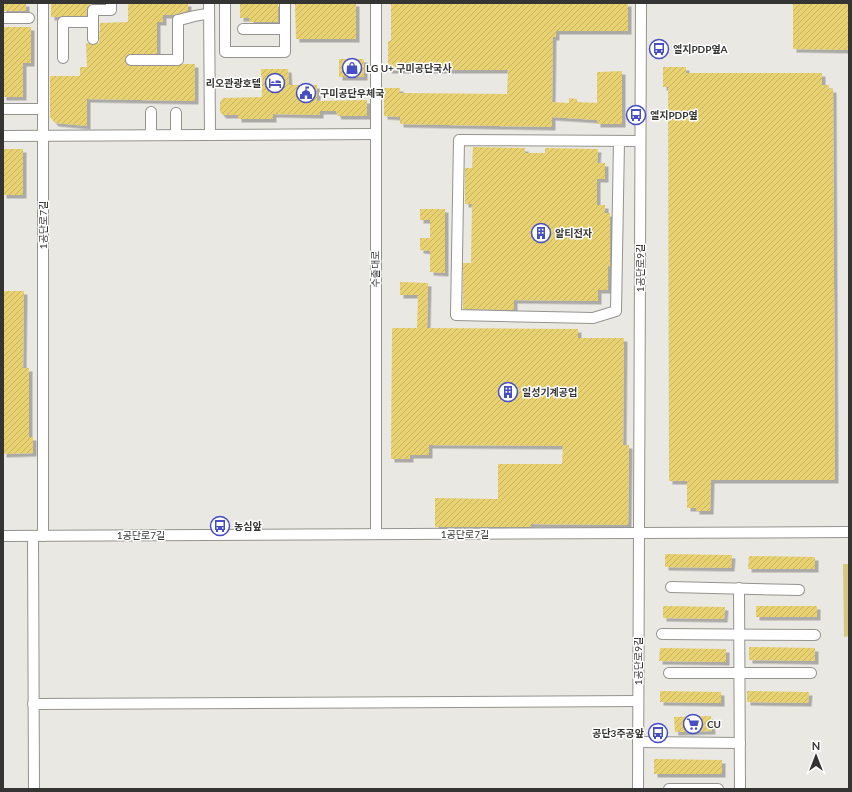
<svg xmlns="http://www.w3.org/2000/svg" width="852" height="792" font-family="Lato,'Noto Sans KR',sans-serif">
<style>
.green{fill:#d8c781}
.building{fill:url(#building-hatch);filter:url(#shadow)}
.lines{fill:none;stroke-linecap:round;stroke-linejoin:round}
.minor-casing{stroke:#94938e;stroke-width:12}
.minor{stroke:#fff;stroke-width:10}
.labels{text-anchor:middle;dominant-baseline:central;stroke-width:3;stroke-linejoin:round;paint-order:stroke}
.poi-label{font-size:10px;font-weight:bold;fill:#343432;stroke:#fff;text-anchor:start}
.street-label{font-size:10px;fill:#343432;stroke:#fff}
</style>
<defs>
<pattern id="building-hatch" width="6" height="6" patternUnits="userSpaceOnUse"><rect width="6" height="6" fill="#e8d16f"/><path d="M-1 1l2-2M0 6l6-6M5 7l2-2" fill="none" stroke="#c8b461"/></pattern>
<filter id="shadow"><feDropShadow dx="3.5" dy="3.5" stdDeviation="0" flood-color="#0004"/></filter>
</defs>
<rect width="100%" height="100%" fill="#e9e8e3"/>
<path class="green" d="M843,564H849V636L844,637Z"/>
<g class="building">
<rect x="3" y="3" width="23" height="8"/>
<path d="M51,3H91V4L87,7L86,16L51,17Z"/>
<path d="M128,3H188V11L174,15H163V22H157V54H131L126,56L125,60L127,65L131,66H178L183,64H195V101L87,99V126L55,123L50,117V76H80V67H87L86,43L93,45L99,43L100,23L128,22Z"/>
<path d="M240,3H278V22H249L250,18H240Z"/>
<path d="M295,3H356V39H296Z"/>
<path d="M391,3H628V31H556V37H553L552,102L569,103V98L577,99V102L597,103V72L622,71V124H597V120L552,117V127L400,124V117L384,116V88H400V93L507,94L508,70H388V41H391Z"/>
<path d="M793,3H849V50L793,49Z"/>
<path d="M3,27H31V63H23V97H3Z"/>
<rect x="339" y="59" width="25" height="18"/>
<path d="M663,67H686V73H822V85H829V89H833L835,480H711L710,511H696V508H687V481H669L668,87H663Z"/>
<path d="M261,69H288L289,85H317V101L367,100V116H338L336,111H320V115L273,114V119H238V115H223L220,112V102L223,98L262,97Z"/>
<path d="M473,147L525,148V153H545V148L598,149L597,163H605V179H597V205H605V213H610V266H608V290H598V301L514,300V310L463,309V263H471L472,204H465V168H472Z"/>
<rect x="3" y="149" width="20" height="46"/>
<path d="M420,209H445V273L430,272V251L420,250V238H430V220H420Z"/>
<path d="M400,282L428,283L427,328L578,329V338H624L623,445H629L628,525L531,524V527H435V498L498,499V464H562L563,446L429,445V455H410V459H391L392,328H417L418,295H400Z"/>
<path d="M3,291H24L23,368H29V437H33V453L3,454Z"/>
<path d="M665,554L732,555L731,568L665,567Z"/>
<path d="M749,556L815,557V569H748Z"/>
<path d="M663,606L725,607L724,619L663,618Z"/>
<rect x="756" y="606" width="61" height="11"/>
<path d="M749,647L815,648V661L749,660Z"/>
<path d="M660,648L726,649V662L659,661Z"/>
<path d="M660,691L721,692V703L660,702Z"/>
<path d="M747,691L809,692L808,703L747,702Z"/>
<path d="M711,716L712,731L675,732L674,717Z"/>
<path d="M654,759L722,760V774H654Z"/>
</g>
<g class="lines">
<defs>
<g id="minor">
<path d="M43,3V536"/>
<path d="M209,3L210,135"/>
<path d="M225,3V52H285V3"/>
<path d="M3,18H29"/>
<path d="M93,22V39"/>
<path d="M243,29H285"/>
<path d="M63,58V22H93V10H111V3"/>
<path d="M131,60H178V20C189,18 198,14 209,14"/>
<path d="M3,109H43"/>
<path d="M151,112V135"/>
<path d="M176,113V135"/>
<path d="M3,136L375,134"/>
<path d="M619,141L616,311L593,318L456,315L459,140L640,141"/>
<path d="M376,534V3"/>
<path d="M3,536L849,532"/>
<path d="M33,536L34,789"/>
<path d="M671,587L799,590"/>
<path d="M739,588L740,789"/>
<path d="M662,634L815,635"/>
<path d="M669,673H811"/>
<path d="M33,704L638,701"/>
<path d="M638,742L740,743"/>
<path d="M638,789L641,3"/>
<path d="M669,789H718"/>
</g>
</defs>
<use href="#minor" class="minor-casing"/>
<use href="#minor" class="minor"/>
</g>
<defs>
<symbol id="bus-ring" viewBox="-11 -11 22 22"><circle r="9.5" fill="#fff" stroke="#454ec3" stroke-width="1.5"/><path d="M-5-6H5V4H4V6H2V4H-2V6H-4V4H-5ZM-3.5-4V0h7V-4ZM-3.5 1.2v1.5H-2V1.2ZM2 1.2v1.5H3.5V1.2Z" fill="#454ec3"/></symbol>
<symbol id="shop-ring" viewBox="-11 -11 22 22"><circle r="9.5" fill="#fff" stroke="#454ec3" stroke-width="1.5"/><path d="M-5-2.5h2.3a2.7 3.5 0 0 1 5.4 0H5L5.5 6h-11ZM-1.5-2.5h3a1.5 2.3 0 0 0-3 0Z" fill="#454ec3"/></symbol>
<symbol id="hotel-ring" viewBox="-11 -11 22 22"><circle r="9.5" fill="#fff" stroke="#454ec3" stroke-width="1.5"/><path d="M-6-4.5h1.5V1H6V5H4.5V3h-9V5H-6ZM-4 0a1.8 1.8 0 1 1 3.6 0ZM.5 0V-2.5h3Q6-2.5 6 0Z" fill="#454ec3"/></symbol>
<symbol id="civic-ring" viewBox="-11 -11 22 22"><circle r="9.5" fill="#fff" stroke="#454ec3" stroke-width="1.5"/><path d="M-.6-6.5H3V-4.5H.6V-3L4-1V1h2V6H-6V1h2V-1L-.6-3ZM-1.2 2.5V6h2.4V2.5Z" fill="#454ec3"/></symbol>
<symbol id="building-ring" viewBox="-11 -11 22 22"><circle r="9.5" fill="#fff" stroke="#454ec3" stroke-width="1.5"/><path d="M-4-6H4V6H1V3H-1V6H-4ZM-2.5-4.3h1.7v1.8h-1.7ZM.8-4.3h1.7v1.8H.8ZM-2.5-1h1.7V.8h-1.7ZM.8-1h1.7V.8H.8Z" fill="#454ec3"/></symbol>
<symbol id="supermarket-ring" viewBox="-11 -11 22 22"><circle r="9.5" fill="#fff" stroke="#454ec3" stroke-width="1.5"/><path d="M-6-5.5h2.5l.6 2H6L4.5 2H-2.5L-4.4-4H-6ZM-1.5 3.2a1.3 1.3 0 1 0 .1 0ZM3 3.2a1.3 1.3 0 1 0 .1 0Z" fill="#454ec3"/></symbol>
</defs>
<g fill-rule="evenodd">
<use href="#bus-ring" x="648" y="38" width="22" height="22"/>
<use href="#shop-ring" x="341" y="57" width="22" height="22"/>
<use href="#hotel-ring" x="264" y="72" width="22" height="22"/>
<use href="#civic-ring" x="295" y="82" width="22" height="22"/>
<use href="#bus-ring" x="625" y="104" width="22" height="22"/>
<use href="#building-ring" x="530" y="222" width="22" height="22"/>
<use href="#building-ring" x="497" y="381" width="22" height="22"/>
<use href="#bus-ring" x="209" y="515" width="22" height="22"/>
<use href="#supermarket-ring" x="682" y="713" width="22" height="22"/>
<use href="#bus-ring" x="647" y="722" width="22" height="22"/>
</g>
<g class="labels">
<g class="poi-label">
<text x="673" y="49">엘지PDP옆A</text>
<text x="366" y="68">LG U+ 구미공단국사</text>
<text x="261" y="83" text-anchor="end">리오관광호텔</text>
<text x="320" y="93">구미공단우체국</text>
<text x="650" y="115">엘지PDP옆</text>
<text x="555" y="233">알티전자</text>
<text x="522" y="392">일성기계공업</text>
<text x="234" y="526">농심앞</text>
<text x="707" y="724">CU</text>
<text x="644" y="733" text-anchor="end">공단3주공앞</text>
</g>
<g class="street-label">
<text transform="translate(43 225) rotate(-90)">1공단로7길</text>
<text transform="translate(640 268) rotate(-90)">1공단로9길</text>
<text transform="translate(375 269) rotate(-90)">수출대로</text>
<text x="465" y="534">1공단로7길</text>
<text x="141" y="535">1공단로7길</text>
<text transform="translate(638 661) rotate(-90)">1공단로9길</text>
</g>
</g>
<rect width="852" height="792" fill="none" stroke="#343432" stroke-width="8"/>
<g transform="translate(816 756)" stroke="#ffffff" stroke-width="3" paint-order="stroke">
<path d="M0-3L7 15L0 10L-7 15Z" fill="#343432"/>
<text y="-6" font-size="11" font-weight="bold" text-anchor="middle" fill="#343432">N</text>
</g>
</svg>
